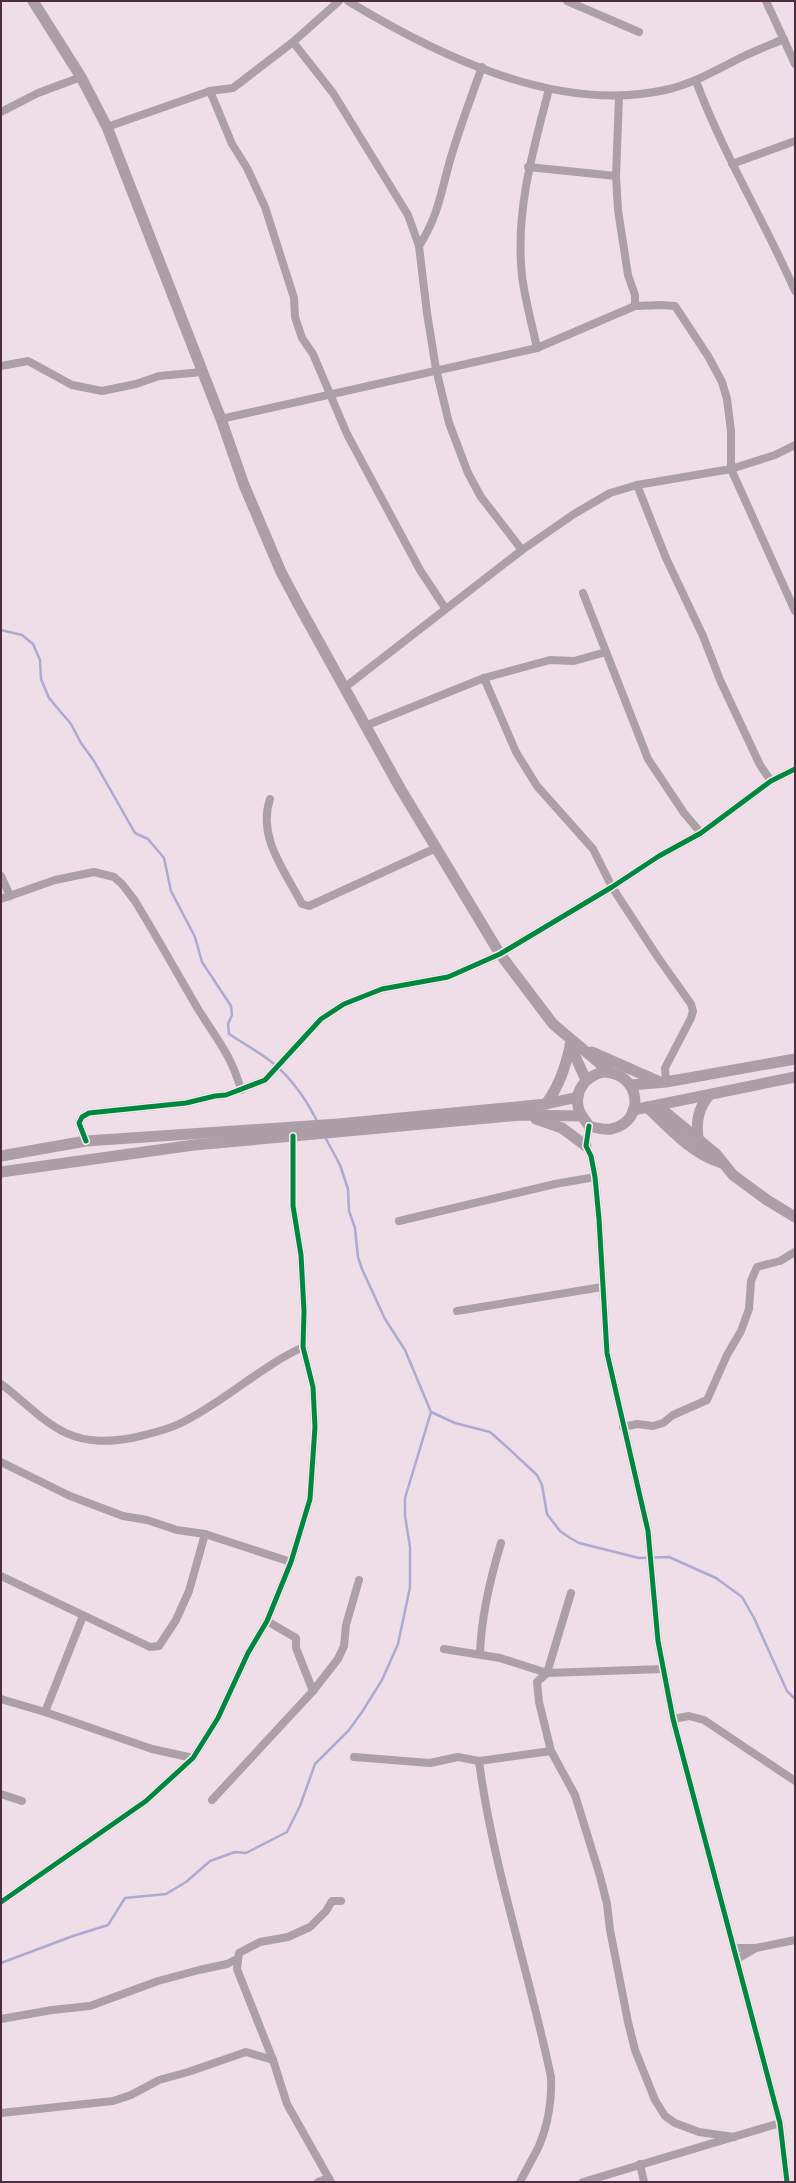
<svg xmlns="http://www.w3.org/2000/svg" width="796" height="2183" font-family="Manrope,sans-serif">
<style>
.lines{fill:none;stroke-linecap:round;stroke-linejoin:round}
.stream{stroke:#aea9d2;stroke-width:2.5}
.minor{stroke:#ac9fa6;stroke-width:8}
.secondary{stroke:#ad9da6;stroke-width:11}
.cycleway-casing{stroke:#f9e9f2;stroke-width:8}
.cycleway{stroke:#00873e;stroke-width:5}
</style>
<rect width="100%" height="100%" fill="#efdee7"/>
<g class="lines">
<g class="stream">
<path d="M1,630L22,635L33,644L40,660L41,679L49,698L71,724L81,743L94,761L135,833L148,839L164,858L171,891L195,937L202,962L231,1006L232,1015L228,1024L229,1034C241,1042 254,1049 265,1057C289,1074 305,1097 317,1121"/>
<path d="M325,1137L340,1165L348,1189L349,1211L355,1228L358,1257L362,1269L385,1319L405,1350L431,1412L455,1423L490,1432L507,1447L537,1475L542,1485L547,1514L560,1531L570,1538L579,1543L639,1558L669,1557L716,1578L742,1597L754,1618L787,1691L795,1699"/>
<path d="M1,1963L73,1936L108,1925L125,1898L166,1894L186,1882L210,1861L235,1852L246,1853L287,1832L300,1806L315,1764L349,1730L362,1712L382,1680L398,1644L410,1587V1547L405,1516V1498L431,1412"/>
</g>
<g class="minor">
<path d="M348,1C437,55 557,114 665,90C692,84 715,71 740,58C754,51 770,45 784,39"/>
<path d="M567,1L639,32"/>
<path d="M766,1L795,64"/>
<path d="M293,42L333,93L408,215L419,246L427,313L436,369L449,423L468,473L481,497L522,550"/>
<path d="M696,81C723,154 764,220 795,291"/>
<path d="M210,91L232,144L247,168L265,207L294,298L295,317L302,338L313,354L347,434L420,570L445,608"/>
<path d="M619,96L616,176L618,210L628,275L635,295V306"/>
<path d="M1,112L38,93L81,77"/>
<path d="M107,127L210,91L233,88L293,42L339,1"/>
<path d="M732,164L795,141"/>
<path d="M528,167L616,176"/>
<path d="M419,246C439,215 441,191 451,157C460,127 471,97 482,67"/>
<path d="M537,348C532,324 525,300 522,276C515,212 533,150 549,89"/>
<path d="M1,366L28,361L72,385L102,391L136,384L159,376L202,372"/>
<path d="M221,419L537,348L635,306L662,305L675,306L708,356L722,382L727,399L731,431V469L795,611"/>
<path d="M637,485L666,558L703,636L720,680L760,765L771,781"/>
<path d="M583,593L648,759L684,813L701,833"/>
<path d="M484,678L516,752L537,786L593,849L612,887L657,956L691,1004L693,1011L691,1018L665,1068L666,1082"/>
<path d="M344,688L522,550L574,514L610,493L637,485L731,469L775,455L795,445"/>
<path d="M365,726L484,678L550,660L574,661L606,652"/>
<path d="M270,799C257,837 285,871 302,904L309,906L436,848"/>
<path d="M1,876L10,896"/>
<path d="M1,899L55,880L94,872L114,877L122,884L135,901C157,937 177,973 198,1009C216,1038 232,1056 241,1090"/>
<path d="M589,1126L586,1146L591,1156L595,1177L599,1219L607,1353L648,1531L658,1641L673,1719L780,2123L787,2182"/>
<path d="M86,1141L79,1123L82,1117L89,1113L186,1103L215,1096L226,1095L265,1080L321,1019L344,1004L382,989L448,977L500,954L612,887L659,856L701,833L771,781L795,769"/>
<path d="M399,1221L555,1184L595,1177"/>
<path d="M457,1311L602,1287"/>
<path d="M1,1384C23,1400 41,1421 66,1433C88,1443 109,1442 132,1438C148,1434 164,1431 179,1424C223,1403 258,1368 303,1347"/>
<path d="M623,1427L637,1424L653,1426L663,1423L673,1415L707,1400L727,1355L741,1331L749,1309L751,1281L757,1267L780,1261L795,1252"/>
<path d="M1,1462L70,1496L123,1516L147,1520L177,1530L205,1534L291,1562"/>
<path d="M1,1576L150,1647L159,1646L176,1620L189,1591L205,1534"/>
<path d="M571,1593L547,1673L537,1682L539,1702L551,1751L575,1795L600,1876L607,1904L610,1930L628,2022L635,2050L655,2100L665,2116L675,2123L699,2132L734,2137"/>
<path d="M267,1621L296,1638V1648L313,1691"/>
<path d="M444,1649L500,1658L547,1673L663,1669"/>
<path d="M480,1654C481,1619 491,1576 501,1543"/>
<path d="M1,1699L45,1712L152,1749L193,1758"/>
<path d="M45,1712L83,1616"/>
<path d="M673,1719L689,1716L704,1720L795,1781"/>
<path d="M354,1757L430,1763L458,1757L479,1761L551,1751"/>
<path d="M479,1761C493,1868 529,1971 551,2077C552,2099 548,2125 539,2146C533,2158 526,2170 520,2182"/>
<path d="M1,1794L22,1801"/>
<path d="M212,1800L313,1691L338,1659L344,1646L346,1625L359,1580"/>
<path d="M1,1902L146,1801L193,1758L218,1718L248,1653L267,1621L291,1562L310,1499L315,1427L313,1387L303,1347L304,1311L301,1255L293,1206V1136"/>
<path d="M734,1948H756L795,1940"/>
<path d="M737,1959L756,1948"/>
<path d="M1,2019L52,2010L90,2006L158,1981L199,1970L227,1964L237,1959"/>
<path d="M1,2113L113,2101L131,2095L159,2080L188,2072L246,2052L273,2060"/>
<path d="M640,2164L644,2182"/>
<path d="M318,2182L329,2178"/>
<path d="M331,2182L287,2104L273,2060L237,1969L239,1953L260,1942L288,1937L310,1927L326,1911L332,1901H341"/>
<path d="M583,2182L780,2123"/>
</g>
<g class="secondary">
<path d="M33,1L81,77L107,127L221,419L244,485L281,572L298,604L400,788L500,954L553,1024L610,1072"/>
<path d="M570,1045L586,1080"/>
<path d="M592,1052L660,1082"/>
<path d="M603,1072C641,1072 647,1122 611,1129C604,1130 597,1128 589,1126C586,1121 581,1116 579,1110C573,1091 586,1076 603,1072Z"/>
<path d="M631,1085L666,1082L795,1059"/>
<path d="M546,1104C559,1086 565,1068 570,1047"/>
<path d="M658,1106L716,1154L733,1175L767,1200L795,1217"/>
<path d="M647,1107C669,1128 693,1155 722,1163"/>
<path d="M633,1110L795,1077"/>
<path d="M536,1119L562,1128L586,1146"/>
<path d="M698,1139C696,1122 698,1109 709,1095"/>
<path d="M1,1156L86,1141L338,1124L546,1104L578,1097"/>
<path d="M1,1172L194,1145L293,1136L522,1115L582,1116"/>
</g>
<defs>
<g id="cycleway">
<path d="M589,1126L586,1146L591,1156L595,1177L599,1219L607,1353L648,1531L658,1641L673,1719L780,2123L787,2182"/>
<path d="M86,1141L79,1123L82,1117L89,1113L186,1103L215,1096L226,1095L265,1080L321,1019L344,1004L382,989L448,977L500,954L612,887L659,856L701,833L771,781L795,769"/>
<path d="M1,1902L146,1801L193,1758L218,1718L248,1653L267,1621L291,1562L310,1499L315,1427L313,1387L303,1347L304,1311L301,1255L293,1206V1136"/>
</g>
</defs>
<use href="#cycleway" class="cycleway-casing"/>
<use href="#cycleway" class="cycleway"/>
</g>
<rect width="796" height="2183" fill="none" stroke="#4b2d3e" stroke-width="4"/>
</svg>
